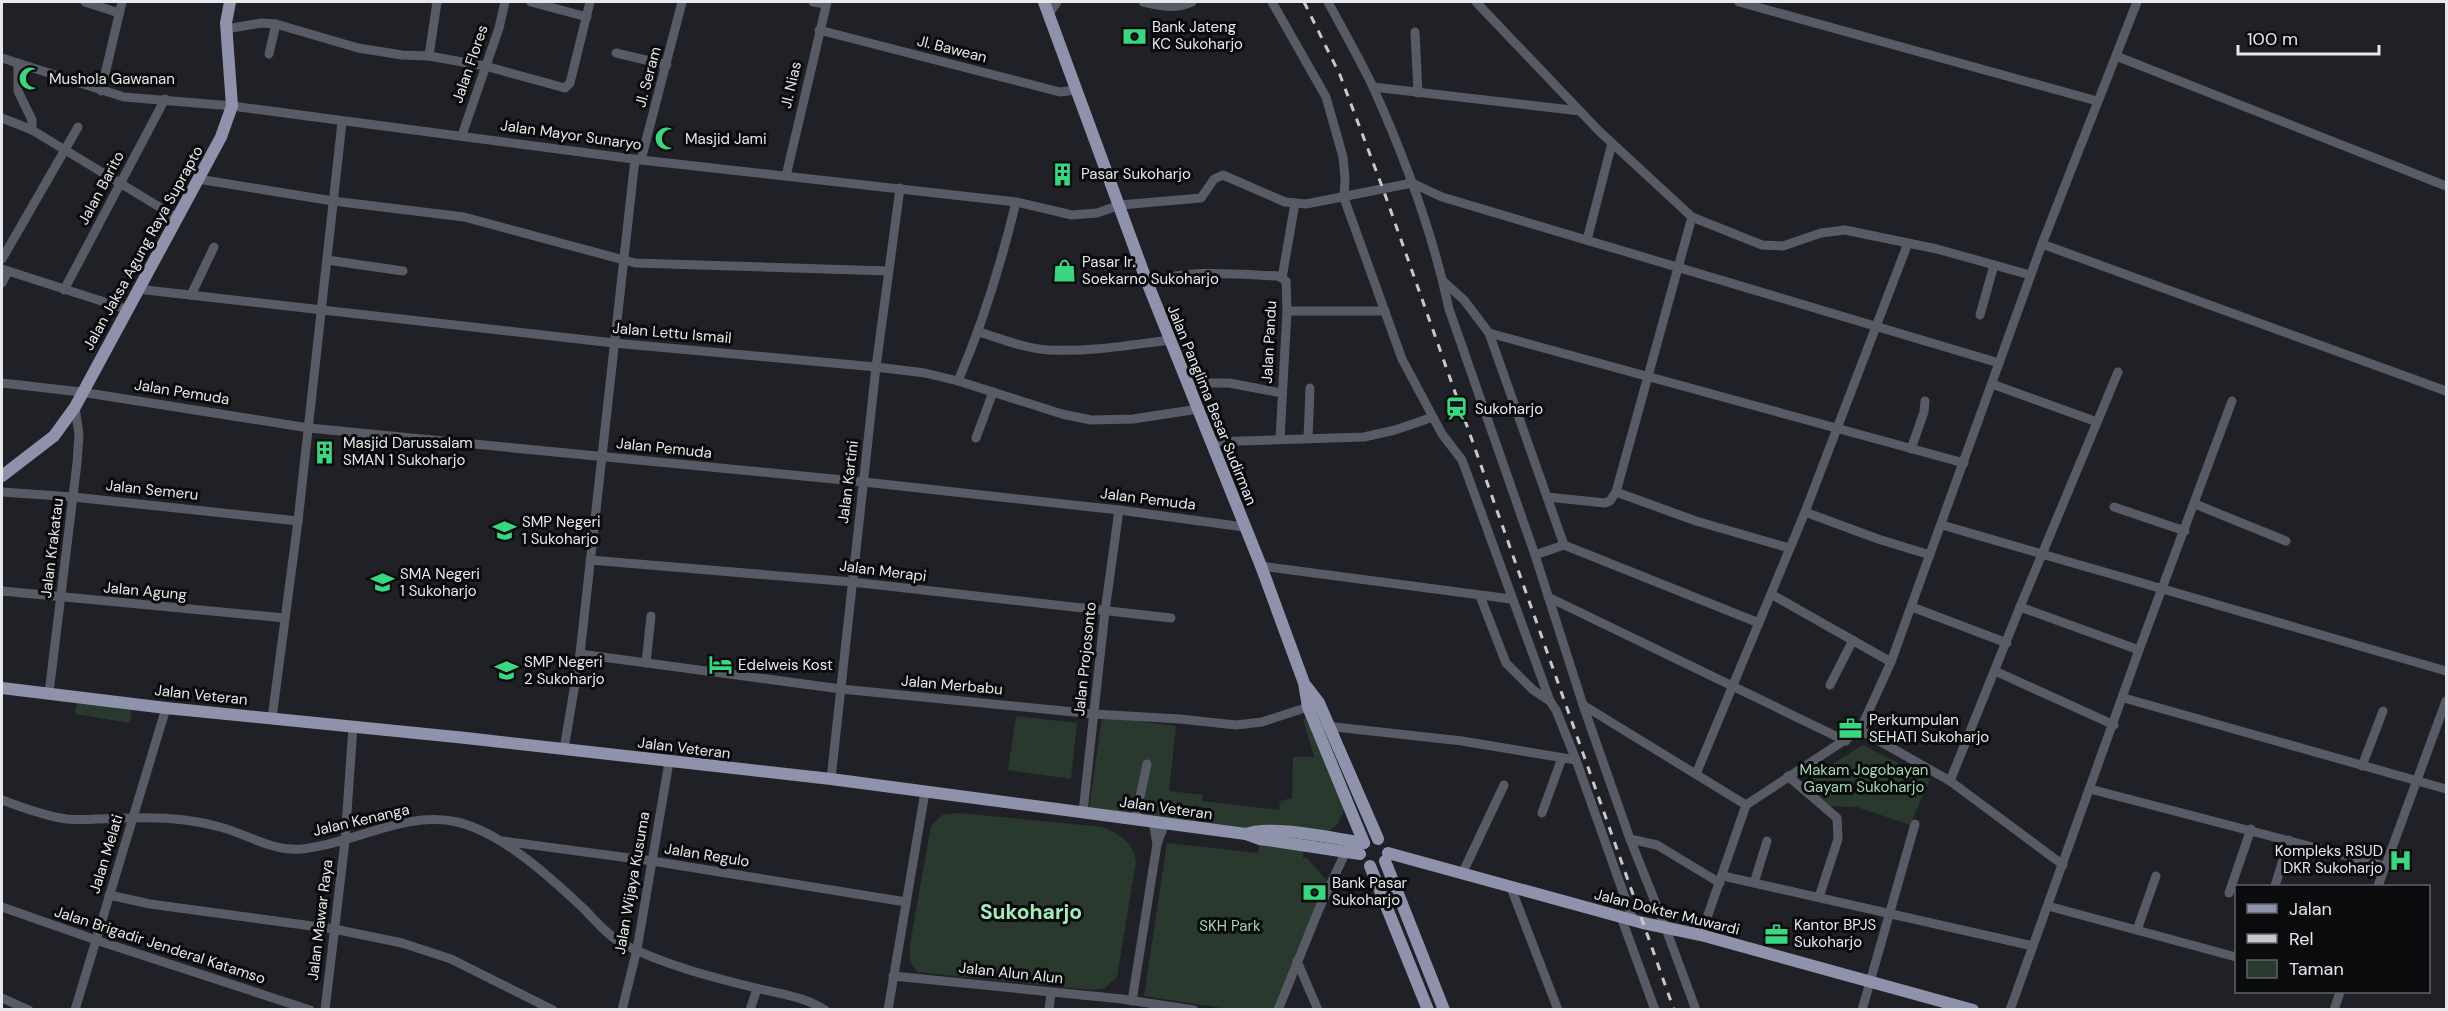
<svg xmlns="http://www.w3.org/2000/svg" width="2448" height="1011" font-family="'DM Sans',sans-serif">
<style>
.green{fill:#2a392e}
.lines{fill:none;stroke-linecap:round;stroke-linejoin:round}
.minor{stroke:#585a66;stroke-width:9}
.major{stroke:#8e93ab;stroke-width:12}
.rail{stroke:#c7c8cc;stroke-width:3;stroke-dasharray:8 8;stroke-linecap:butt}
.labels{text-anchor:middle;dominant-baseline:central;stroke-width:6;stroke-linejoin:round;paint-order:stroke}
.poi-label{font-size:15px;fill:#e7e8ec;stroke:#0a0b0d;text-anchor:start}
.street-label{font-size:15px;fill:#e7e8ec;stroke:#0a0b0d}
.park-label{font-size:15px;fill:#a3d6b2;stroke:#0a0b0d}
.district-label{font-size:21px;font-weight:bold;fill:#a3ebb9;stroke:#0a0b0d}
</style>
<rect width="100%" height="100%" fill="#202126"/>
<g class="green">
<path d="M77,702L132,707L130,723L75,714Z"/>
<path d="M1315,714L1345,808L1338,824L1314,843L1089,809L1102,717L1176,726L1169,791L1203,795L1202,801L1279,810L1280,801L1292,798L1293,757H1314L1303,719Z"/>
<path d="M1016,716L1077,723L1071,779L1008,770Z"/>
<path d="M1863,745L1930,779L1910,825L1857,807L1820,806L1794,788Z"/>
<path d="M959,813L1102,827C1119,833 1132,842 1136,861L1117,977L1105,988L1092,990L917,972L910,961V944L931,826L942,815Z"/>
<path d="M1260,842L1303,849V858H1307L1327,881L1278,1009H1228L1144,996L1167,843L1258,853Z"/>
</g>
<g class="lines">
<g class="minor">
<path d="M85,2L119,13"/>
<path d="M531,2L587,17"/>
<path d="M813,2L826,4"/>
<path d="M1143,2C1160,6 1175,10 1192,2"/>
<path d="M1272,2L1326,97L1343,157L1345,178L1344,198L1402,359L1442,434L1462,460L1550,701L1556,710L1576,760L1633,920"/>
<path d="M1328,2C1343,30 1359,58 1373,87C1405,158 1433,234 1449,309L1535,555L1583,705L1630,839L1666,929L1696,1010"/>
<path d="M1476,2L1599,131L1692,217L1762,245L1783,246L1821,233L1845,230L1937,249L2030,275"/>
<path d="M1739,2L2097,101"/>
<path d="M1049,14L1057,2"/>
<path d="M226,29L261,23L276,24L358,48L402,55L429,56L485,66L565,88L570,83L590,2"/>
<path d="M819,30L1060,92L1077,90"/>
<path d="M1415,32L1418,93"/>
<path d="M616,53L667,65"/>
<path d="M269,54L276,24"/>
<path d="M429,56L437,2"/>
<path d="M2116,56L2446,186"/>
<path d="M2,58L124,97L232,106L641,160L1016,202L1072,215L1097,213L1120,205L1201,198L1214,179L1223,175L1285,202L1306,204L1412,183L1442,197L1999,363"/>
<path d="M18,64V91L32,120V130"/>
<path d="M1373,87L1580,111"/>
<path d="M101,91L122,2"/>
<path d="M2,118L32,130L176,217"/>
<path d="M462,135L499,28L505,2"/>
<path d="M641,160L682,2"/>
<path d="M786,176L827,2"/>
<path d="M198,179L333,201L464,217L635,263L888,271"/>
<path d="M1587,240L1612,143"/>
<path d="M2042,244L2446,391"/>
<path d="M2,259L78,127"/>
<path d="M327,260L403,271"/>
<path d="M2,269L126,309"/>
<path d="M1282,278L1295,203"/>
<path d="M1443,281L1464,300L1489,333L1564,545"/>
<path d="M1147,282C1191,269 1232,274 1278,276L1286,281L1287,311L1280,439"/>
<path d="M2,283L8,271"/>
<path d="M137,289L614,343L876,367L925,373L958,381L1062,414L1091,420L1133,419L1199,409"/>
<path d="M64,290L165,99"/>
<path d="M191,295L214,247"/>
<path d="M1287,311H1385"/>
<path d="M1980,315L1994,265"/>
<path d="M979,332C1002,339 1026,349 1050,350C1090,352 1130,345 1170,340"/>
<path d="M1489,333L1964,463"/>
<path d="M958,381C983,323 1001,264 1016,202"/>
<path d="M2,383L81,392L309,428L864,482L1119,510L1244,527"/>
<path d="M1188,383H1229L1282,393"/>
<path d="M1992,384L2097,422"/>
<path d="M976,438L993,392"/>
<path d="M1308,438L1310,388"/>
<path d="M1212,442L1364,437L1395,430L1433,417"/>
<path d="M1911,449L1924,412L1925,401"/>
<path d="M2,492L73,497L298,521"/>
<path d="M1616,492L1696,521L1789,548"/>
<path d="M1547,497L1605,503L1610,501L1616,492L1692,217"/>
<path d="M2195,504L2286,541"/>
<path d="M2114,507L2185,531"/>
<path d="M1805,512L1878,539L1930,555"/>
<path d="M1942,525L2446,671"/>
<path d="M1535,555L1564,545L1759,623"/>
<path d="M590,560L852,582L1171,618"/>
<path d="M1261,566L1511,599"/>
<path d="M2,591L285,618"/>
<path d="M1771,594L1891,662"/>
<path d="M1480,596L1506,663L1533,690L1550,701"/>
<path d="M1548,597L1846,741"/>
<path d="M1912,607L2007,643"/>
<path d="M2020,607L2139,650"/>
<path d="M580,654L841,689L1094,714L1180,719L1236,725L1262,722L1314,705"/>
<path d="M646,663L651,616"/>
<path d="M1995,671L2114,725"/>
<path d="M1830,685L1853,640"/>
<path d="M49,693L77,463L79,434L75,407"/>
<path d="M2124,698L2446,789"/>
<path d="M1583,705L1746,805"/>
<path d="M272,718L298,521L342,122"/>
<path d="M1326,726L1462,741L1576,760"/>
<path d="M1860,730L1950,781L2063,865"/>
<path d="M564,749L580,654L635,159"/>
<path d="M2362,766L2383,711"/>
<path d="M1696,774L1805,512L1908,243"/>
<path d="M1788,776L1837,818L1838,839L1819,897"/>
<path d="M831,779L876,367L900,188"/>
<path d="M1950,781L2020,607L2118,372"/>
<path d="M2090,789L2385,866"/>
<path d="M2,800C22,807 44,816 67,819C87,821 109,818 130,818C159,817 192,819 220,827C247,834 273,852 302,849C353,844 406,810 457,822C501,832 550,877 583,908C595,920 608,936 623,944C665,965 711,977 756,988C780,994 803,996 825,1010"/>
<path d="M1083,812L1105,611L1119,510"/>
<path d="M1542,813L1562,758"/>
<path d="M1135,820L1147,764"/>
<path d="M1630,839L1657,845L1720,883"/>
<path d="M502,841L652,861L906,902"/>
<path d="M1157,844L1165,823"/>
<path d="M1463,872L1504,785"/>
<path d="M1723,876L2033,946"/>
<path d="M1754,883L1767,841"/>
<path d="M2275,886L2289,840"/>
<path d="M2378,886L2446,701"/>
<path d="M1511,888L1558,1010"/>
<path d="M2229,893L2251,829"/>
<path d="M109,895L150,904L334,929L402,943L451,959L553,1010"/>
<path d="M2048,906L2236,957"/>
<path d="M2,907L96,940L310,1010"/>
<path d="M1621,917L1655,1010"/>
<path d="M2137,930L2156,876"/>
<path d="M1701,935L1746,805L1860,730L1891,662L2042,244L2137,2"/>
<path d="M1297,961L1318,1010"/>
<path d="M893,976L1122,999L1194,1010"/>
<path d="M2,998L29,1010"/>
<path d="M1132,1001L1157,844L1153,822"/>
<path d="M75,1010L166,708"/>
<path d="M325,1010L345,841L353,726"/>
<path d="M622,1010L637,949L669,762"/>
<path d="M750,1010L757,989"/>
<path d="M888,1010L925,792"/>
<path d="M1049,1010L1051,993"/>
<path d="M1278,1010L1319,909L1348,847"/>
<path d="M1862,1010L1915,824"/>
<path d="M2010,1010L2139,650L2232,401"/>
<path d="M2334,1010L2340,992"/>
</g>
<g class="major">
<path d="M1044,2L1147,282L1261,566L1304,683L1308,707L1364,843"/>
<path d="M2,476L54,436L75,407L221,137L232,106L226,23L230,2"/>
<path d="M1306,686L1319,703L1378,839"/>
<path d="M2,688L166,708L466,738L831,779L1246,834L1260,839L1360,854"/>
<path d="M1246,834C1269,824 1337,839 1364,843"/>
<path d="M1388,853L1643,923L1701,935L1973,1010"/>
<path d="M1385,861L1444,1010"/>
<path d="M1370,866L1428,1010"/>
</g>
<path class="rail" d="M1304,2L1340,75L1383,189L1674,1010"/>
</g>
<defs>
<symbol id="bank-bare" viewBox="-9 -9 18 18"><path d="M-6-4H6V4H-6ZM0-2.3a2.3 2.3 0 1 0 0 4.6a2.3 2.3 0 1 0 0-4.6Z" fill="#38d880" stroke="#0a0b0d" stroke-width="2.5" paint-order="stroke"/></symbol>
<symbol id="mosque-bare" viewBox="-9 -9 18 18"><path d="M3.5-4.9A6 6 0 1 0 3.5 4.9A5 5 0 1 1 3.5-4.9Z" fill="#38d880" stroke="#0a0b0d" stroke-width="2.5" paint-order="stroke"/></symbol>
<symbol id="building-bare" viewBox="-9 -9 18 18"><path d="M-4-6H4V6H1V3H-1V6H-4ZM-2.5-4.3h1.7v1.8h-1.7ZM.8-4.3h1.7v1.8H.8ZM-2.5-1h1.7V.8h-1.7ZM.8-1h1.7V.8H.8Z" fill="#38d880" stroke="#0a0b0d" stroke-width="2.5" paint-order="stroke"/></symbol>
<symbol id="shop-bare" viewBox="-9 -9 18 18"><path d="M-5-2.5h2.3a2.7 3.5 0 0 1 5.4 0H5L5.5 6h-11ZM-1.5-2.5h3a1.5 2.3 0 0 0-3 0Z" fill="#38d880" stroke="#0a0b0d" stroke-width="2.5" paint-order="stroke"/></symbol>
<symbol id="station-bare" viewBox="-9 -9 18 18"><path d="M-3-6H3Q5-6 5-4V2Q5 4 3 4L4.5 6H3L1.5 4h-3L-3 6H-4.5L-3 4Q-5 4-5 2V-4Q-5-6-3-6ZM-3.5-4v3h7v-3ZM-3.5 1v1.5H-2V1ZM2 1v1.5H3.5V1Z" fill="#38d880" stroke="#0a0b0d" stroke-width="2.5" paint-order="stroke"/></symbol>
<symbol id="school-bare" viewBox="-9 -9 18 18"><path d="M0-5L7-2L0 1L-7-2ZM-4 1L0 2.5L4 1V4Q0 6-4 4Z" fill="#38d880" stroke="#0a0b0d" stroke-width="2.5" paint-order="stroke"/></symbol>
<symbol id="hotel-bare" viewBox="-9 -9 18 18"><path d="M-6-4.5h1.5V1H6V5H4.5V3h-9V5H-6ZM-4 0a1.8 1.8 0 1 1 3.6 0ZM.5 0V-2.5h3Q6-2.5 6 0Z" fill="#38d880" stroke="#0a0b0d" stroke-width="2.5" paint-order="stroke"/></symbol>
<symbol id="office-bare" viewBox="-9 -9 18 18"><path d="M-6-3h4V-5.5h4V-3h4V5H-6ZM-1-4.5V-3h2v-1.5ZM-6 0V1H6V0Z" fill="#38d880" stroke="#0a0b0d" stroke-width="2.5" paint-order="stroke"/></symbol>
<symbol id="hospital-bare" viewBox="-9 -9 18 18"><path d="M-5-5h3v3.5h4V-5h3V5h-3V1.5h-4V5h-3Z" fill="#38d880" stroke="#0a0b0d" stroke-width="2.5" paint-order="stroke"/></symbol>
</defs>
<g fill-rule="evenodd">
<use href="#bank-bare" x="1118" y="20" width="33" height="33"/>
<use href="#mosque-bare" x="14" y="62" width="33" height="33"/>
<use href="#mosque-bare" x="650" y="122" width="33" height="33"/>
<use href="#building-bare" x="1046" y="158" width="33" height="33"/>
<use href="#shop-bare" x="1048" y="254" width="33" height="33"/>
<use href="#station-bare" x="1440" y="392" width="33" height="33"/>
<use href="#building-bare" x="308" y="436" width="33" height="33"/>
<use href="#school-bare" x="488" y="514" width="33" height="33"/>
<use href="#school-bare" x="366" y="566" width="33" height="33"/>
<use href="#hotel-bare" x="704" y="648" width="33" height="33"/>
<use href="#school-bare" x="490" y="654" width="33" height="33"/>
<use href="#office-bare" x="1834" y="712" width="33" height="33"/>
<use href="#hospital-bare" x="2384" y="844" width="33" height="33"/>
<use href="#bank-bare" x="1298" y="876" width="33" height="33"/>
<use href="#office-bare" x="1760" y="918" width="33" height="33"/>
</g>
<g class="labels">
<g class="poi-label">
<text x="1152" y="27">Bank Jateng<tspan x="1152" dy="17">KC Sukoharjo</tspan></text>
<text x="49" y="79">Mushola Gawanan</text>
<text x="685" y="139">Masjid Jami</text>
<text x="1081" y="174">Pasar Sukoharjo</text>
<text x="1082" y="262">Pasar Ir.<tspan x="1082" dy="17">Soekarno Sukoharjo</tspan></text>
<text x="1475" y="409">Sukoharjo</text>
<text x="343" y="443">Masjid Darussalam<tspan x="343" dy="17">SMAN 1 Sukoharjo</tspan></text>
<text x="522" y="522">SMP Negeri<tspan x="522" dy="17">1 Sukoharjo</tspan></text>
<text x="400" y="574">SMA Negeri<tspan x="400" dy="17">1 Sukoharjo</tspan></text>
<text x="524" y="662">SMP Negeri<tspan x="524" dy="17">2 Sukoharjo</tspan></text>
<text x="738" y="665">Edelweis Kost</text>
<text x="1869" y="720">Perkumpulan<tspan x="1869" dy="17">SEHATI Sukoharjo</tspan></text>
<text x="2383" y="851" text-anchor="end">Kompleks RSUD<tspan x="2383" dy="17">DKR Sukoharjo</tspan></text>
<text x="1332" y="883">Bank Pasar<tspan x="1332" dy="17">Sukoharjo</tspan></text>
<text x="1794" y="925">Kantor BPJS<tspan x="1794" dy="17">Sukoharjo</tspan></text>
</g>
<g class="street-label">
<text transform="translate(952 49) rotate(14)">Jl. Bawean</text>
<text transform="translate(470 64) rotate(-71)">Jalan Flores</text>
<text transform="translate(648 77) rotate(-75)">Jl. Seram</text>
<text transform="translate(791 85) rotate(-77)">Jl. Nias</text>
<text transform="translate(571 135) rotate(8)">Jalan Mayor Sunaryo</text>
<text transform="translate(101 188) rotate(-62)">Jalan Barito</text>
<text transform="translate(143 248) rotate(-61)">Jalan Jaksa Agung Raya Suprapto</text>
<text transform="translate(672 333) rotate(5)">Jalan Lettu Ismail</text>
<text transform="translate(1269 342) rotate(-87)">Jalan Pandu</text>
<text transform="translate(182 392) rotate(9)">Jalan Pemuda</text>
<text transform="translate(1212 405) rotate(68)">Jalan Panglima Besar Sudirman</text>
<text transform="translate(664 448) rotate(6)">Jalan Pemuda</text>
<text transform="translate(848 482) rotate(-83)">Jalan Kartini</text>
<text transform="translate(152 490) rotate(6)">Jalan Semeru</text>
<text transform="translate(1148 499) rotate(7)">Jalan Pemuda</text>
<text transform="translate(52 548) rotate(-83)">Jalan Krakatau</text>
<text transform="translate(883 571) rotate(7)">Jalan Merapi</text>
<text transform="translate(145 591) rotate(5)">Jalan Agung</text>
<text transform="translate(1085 659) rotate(-84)">Jalan Projosonto</text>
<text transform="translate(952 685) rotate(5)">Jalan Merbabu</text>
<text transform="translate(201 695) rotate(6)">Jalan Veteran</text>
<text transform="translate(684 748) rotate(7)">Jalan Veteran</text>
<text transform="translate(1166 808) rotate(8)">Jalan Veteran</text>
<text transform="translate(361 820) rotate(-13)">Jalan Kenanga</text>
<text transform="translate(106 854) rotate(-73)">Jalan Melati</text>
<text transform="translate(707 855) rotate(9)">Jalan Regulo</text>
<text transform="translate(632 883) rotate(-80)">Jalan Wijaya Kusuma</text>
<text transform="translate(1667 912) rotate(14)">Jalan Dokter Muwardi</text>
<text transform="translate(320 920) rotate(-83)">Jalan Mawar Raya</text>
<text transform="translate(160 945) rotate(18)">Jalan Brigadir Jenderal Katamso</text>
<text transform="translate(1011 973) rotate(6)">Jalan Alun Alun</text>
</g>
<g class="park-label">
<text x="1864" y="770">Makam Jogobayan<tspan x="1864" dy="17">Gayam Sukoharjo</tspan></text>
<text x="1230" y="926">SKH Park</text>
</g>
<g class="district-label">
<text x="1031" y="912">Sukoharjo</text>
</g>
</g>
<rect width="2448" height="1011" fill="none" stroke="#e7e8ec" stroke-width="6"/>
<rect x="2235" y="885" width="195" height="108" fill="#0a0b0d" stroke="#626366" stroke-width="1.5"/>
<rect x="2247" y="904" width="30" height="9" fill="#8e93ab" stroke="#626366" stroke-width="1.5"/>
<text x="2289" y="915" font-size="18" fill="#e7e8ec">Jalan</text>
<rect x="2247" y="934" width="30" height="9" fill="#c7c8cc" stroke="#626366" stroke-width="1.5"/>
<text x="2289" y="945" font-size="18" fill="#e7e8ec">Rel</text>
<rect x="2247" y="960" width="30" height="18" fill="#2a392e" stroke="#626366" stroke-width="1.5"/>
<text x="2289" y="975" font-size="18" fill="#e7e8ec">Taman</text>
<path d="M2238 45v9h141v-9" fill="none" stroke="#e7e8ec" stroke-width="3"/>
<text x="2247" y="45" font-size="18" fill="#e7e8ec" stroke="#0a0b0d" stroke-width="4.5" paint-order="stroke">100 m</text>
</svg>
